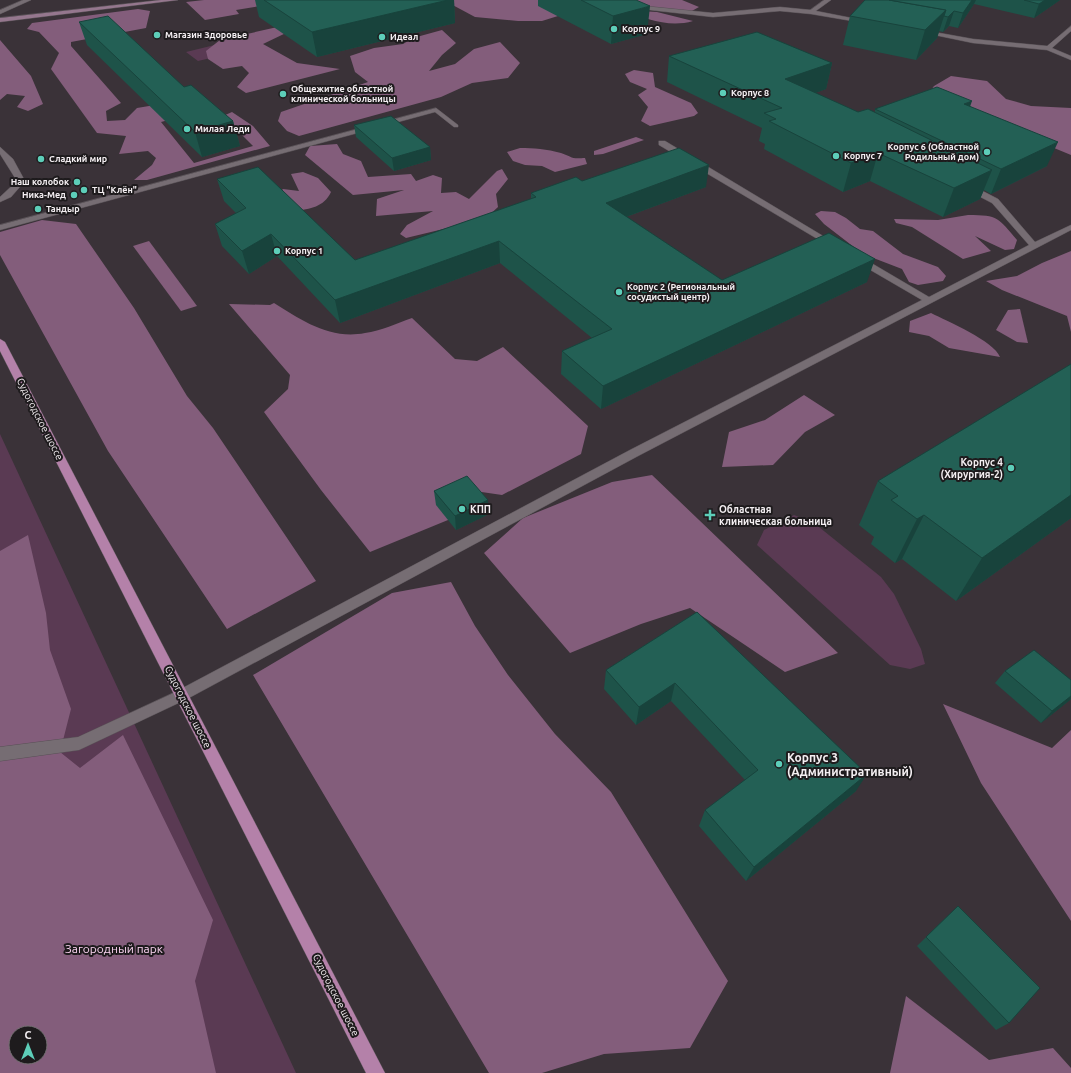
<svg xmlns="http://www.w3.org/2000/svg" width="1071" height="1073" font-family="Ubuntu,sans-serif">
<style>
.green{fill:#5a3a53;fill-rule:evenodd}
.forest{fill:#835d7b;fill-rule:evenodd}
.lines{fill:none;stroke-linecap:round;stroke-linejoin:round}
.lane-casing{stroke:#585156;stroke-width:1}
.street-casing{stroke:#585156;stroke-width:1}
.secondary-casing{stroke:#585156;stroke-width:1}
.primary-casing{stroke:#585156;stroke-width:1}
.lane{fill:#766d73;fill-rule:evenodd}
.street{fill:#766d73;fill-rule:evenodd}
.secondary{fill:#95778e;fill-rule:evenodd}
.primary{fill:#b481a9;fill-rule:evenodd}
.wall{fill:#1e5349}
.shaded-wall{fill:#18433c}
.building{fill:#236055;stroke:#18433c}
.poi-dot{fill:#5dceb9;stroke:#1e1b1d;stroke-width:1.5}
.labels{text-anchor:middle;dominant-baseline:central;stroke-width:4;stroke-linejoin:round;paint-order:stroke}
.far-poi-label{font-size:9px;font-weight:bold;fill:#f4eff2;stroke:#1e1b1d;text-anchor:start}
.street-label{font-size:10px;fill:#f4eff2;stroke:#1e1b1d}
.poi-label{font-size:10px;font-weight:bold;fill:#f4eff2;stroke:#1e1b1d;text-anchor:start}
.near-poi-label{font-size:12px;font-weight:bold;fill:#f4eff2;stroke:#1e1b1d;text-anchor:start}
.near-park-label{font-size:12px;fill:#fbd4f1;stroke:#1e1b1d}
</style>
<rect width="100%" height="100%" fill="#3a3238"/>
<g class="green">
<path d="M223,43L236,52L198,61L186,52Z"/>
<path d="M0,434L296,1073H0ZM16,1033H40V1057H16Z"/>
<path d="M794,515L814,523L881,577L894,594L921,649L925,664L910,669L890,665L757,545L764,530Z"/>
</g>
<g class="forest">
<path d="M204,0H316L267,5L236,10L239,14L205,20L186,2Z"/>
<path d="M398,0L288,32L263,44L297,63L340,69L246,93L237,87L249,73L242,66L223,69L208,59L206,51L220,40Z"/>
<path d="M448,0H585L593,5L542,21H518L475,17L447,2Z"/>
<path d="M616,0H682L699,7L690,12L642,6Z"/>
<path d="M138,9L150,11L146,28L71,42V46L121,103L106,111L107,121L125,120L137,108L155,105L207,110L161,122L194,163L253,146L223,116L232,112L253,126L270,146L147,180H134L152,165L156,158L148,151L119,154L126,136L97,133L51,69L59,53L39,32L27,29L32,23Z"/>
<path d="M623,10L657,12L693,21C669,28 646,19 623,10Z"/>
<path d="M442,30L456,43L442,55L429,71L455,64L474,49L500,42L520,63L508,78L472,83L441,97L299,136L287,131L278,121L281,112L368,82L355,72L350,56L374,48L403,44L413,38Z"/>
<path d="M0,40L31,76L43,104L28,111L17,107L25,96L7,94L0,100Z"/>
<path d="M634,70L653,73L655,87L691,103L698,113L694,116L650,126L641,121L648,107L638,95L647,89L630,82L625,74Z"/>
<path d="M951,76L987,81L1006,99L1031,106L1071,108V155L935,99L928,94L934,86Z"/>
<path d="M636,137L644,140L603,154L594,155V151Z"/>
<path d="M337,144L343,154L361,161L368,177L411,174L416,181L433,175L442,178L441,193L456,192L469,199L497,171L502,169L508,179L496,194L498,207L485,219L406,238L400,234L407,225L433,211L376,216L377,199L404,190L353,195L305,155L310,146Z"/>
<path d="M520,148C533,148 547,149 561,153C573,157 569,159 585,158L587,164L555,172L542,166L525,165L513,161L507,152Z"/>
<path d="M303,172L318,178L331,192C324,207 310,209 295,211L278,194L283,189L299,191L291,174Z"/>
<path d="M821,211L835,212L846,218L860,229L873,231L903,254L938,267L946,276L943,281L918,285L909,282L902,269L863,254L824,224L815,214Z"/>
<path d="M968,215C999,215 998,218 1017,240L1014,249L1005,250L975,236L991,251L963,259L912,227L896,223L894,219L938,220Z"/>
<path d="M42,220L76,224L134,308L187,396L213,428L316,581L227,629L108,451L0,255V232Z"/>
<path d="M149,241L197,306L181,311L133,246Z"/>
<path d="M1071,251V332L1067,316L1002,290L986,281L1017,276L1042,263Z"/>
<path d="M274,303C301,320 330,340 365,333C381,331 397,323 412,318L455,359L477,361L503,347L588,426L581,454L502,495L468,490L448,520L370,552L321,490L264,412L288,389L290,375L229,304L270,305Z"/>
<path d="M1020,309L1028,343L1017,342L996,330L1008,310Z"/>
<path d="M931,313C947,321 994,341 1000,357L949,348L929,336L909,332L910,321Z"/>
<path d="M804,395L835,415L805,432L773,465L722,467L729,432L765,420Z"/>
<path d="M652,475L838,653L785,672L690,608L641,624L570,653L484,553L523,518L612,482Z"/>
<path d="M28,535L46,613L50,650L71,709L60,752L80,768L123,735L213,920L195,981L216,1073H0V551ZM16,1033H40V1057H16Z"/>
<path d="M451,582L475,626L508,675L555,734L611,792L728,981L690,1048L604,1054L542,1073H489L253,675L392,593Z"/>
<path d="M943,704L1052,748L1071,730V921L981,783Z"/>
<path d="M906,996L989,1060L1053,1048L1071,1068V1073H890Z"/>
</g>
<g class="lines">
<defs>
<g id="lane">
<path d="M23,0H31L0,14V10Z"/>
<path d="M824,0H831L813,13H809V11Z"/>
<path d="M436,108L458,125V127H454L435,112L0,230V225Z"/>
<path d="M659,141H665L838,245L837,247H831L659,145Z"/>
<path d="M0,147L13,159L25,181L11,197L0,202V197L17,181L0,154Z"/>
<path d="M965,185H971L998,199L1035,242L1071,225V230L638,456L187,699L182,701L177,699L175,695L177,691L630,450L922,300L855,261V257H861L929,297L1029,245L992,203L965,189Z"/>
</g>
<g id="street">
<path d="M634,5L713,13L780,7L811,10L867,21L864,23L811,14L780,11L713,17L632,8Z"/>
<path d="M1071,26V31L1052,48L1071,56V60L1047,50L973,43L920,32L923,30L973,39L1047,46Z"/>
<path d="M182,689L187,691L189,695L187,699L79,750L0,761V747L78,737Z"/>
</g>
<path id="secondary" d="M161,0H178L0,22V18Z"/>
<path id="primary" d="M0,339L5,342L385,1073H366L0,351Z"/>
</defs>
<use href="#lane" class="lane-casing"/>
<use href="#street" class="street-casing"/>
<use href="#secondary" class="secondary-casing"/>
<use href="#primary" class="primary-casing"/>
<use href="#lane" class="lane"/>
<use href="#street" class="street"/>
<use href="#secondary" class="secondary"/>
<use href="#primary" class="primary"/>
</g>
<g class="wall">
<path d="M255,0H454L455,23L317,57L259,17Z"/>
<path d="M538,0H636L647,34L611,44L538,6Z"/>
<path d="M865,0H1060L1034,18L974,4L958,28L949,26L943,32L939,31L937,38L916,60L843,45L850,16Z"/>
<path d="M79,22L184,87L233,121L240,146L202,157L87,45Z"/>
<path d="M669,56L832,63L826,89L815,93L858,112H875V109L970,106L1047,166L991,194L984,190L980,199L943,217L870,181L843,192L764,149L765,144L759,141L762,128L667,82Z"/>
<path d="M354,125L430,147L431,160L394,171L356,137Z"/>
<path d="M217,179L355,260L531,199V193L582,181L706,187L626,217L722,280L867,282L601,409L561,374L562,351L592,338L500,263L340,323L277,256L249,274L222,246L215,224L236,213L224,201Z"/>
<path d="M878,481L1071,518L956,601L902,559L895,563L871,544L874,537L859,525Z"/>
<path d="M434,491L489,514L456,530L436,505Z"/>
<path d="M697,612L856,791L746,881L699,826L705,810L745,780L671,701L636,725L604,689L606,670Z"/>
<path d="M1005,671L1071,680V699L1041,723L995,683Z"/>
<path d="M958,906L1009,1023L996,1030L917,946Z"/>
</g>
<g class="shaded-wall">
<path d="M448,0H454L455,23L317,57L312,32Z"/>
<path d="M972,0H976L974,4L958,28L963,13Z"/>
<path d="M1045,0H1060L1034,18L1039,4Z"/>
<path d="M650,6L647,34L611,44L613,16Z"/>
<path d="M946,10L937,38L916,60L925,30Z"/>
<path d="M954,11L949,26L943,32L948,17Z"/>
<path d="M832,63L826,89L779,106L785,79Z"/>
<path d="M972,101L964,124V104Z"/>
<path d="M233,121L240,146L202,157L195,132Z"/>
<path d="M1058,142L1047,166L991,194L1001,169Z"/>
<path d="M430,147L431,160L394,171L392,158Z"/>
<path d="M878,153L870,181L843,192L851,163Z"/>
<path d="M709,165L706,187L604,225L606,203Z"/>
<path d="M992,170L980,199L943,217L954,188Z"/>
<path d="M271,234L277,256L249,274L242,251Z"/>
<path d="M499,241L500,263L340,323L335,300Z"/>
<path d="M875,259L867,282L601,409L603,386Z"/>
<path d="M1071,495V518L956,601L982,558Z"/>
<path d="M488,500L489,514L456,530L455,516Z"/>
<path d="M924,515L902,559L895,563L917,519Z"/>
<path d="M675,683L671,701L636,725L639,707Z"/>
<path d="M1071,696V699L1070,700L1041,723L1052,711Z"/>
<path d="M867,774L856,791L746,881L754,867Z"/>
</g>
<g class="building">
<path d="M264,0H448L312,32Z"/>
<path d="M581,0H636L650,6L613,16Z"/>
<path d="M865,0H889L946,10L925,30L850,16Z"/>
<path d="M889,0H972L963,13L954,11L948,17L944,16L946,10Z"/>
<path d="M1024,0H1045L1039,4Z"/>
<path d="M108,16L184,87L191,85L233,121L195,132L79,22Z"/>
<path d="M757,32L832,63L785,79L858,112L868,109L992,170L954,188L878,153L851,163L769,121L776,119L764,113L782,108L669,56Z"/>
<path d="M937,87L972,101L964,104L1058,142L1001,169L875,109Z"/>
<path d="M391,116L430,147L392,158L354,125Z"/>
<path d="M679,148L709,165L606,203L722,280L829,233L875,259L603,386L562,351L612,329L499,241L335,300L271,234L242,251L215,224L246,208L217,179L258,167L355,260L536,197L531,193L576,177L582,181Z"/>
<path d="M1071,364V495L982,558L924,515L917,519L891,500L898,496L878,481Z"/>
<path d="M467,476L488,500L455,516L434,491Z"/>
<path d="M697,612L867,774L754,867L705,810L758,770L675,683L639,707L606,670Z"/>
<path d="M1034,650L1071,680V696L1052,711L1005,671Z"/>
<path d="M958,906L1040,988L1009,1023L926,937Z"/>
</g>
<g class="poi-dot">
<circle cx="614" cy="29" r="4"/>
<circle cx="157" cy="35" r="4"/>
<circle cx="382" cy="37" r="4"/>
<circle cx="723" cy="93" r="4"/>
<circle cx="283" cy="94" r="4"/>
<circle cx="187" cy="129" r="4"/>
<circle cx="987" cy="152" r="4"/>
<circle cx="836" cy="156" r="4"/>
<circle cx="41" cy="159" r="4"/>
<circle cx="77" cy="182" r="4"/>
<circle cx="84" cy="190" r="4"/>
<circle cx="74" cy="195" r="4"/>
<circle cx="38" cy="209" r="4"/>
<circle cx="277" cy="251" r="4"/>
<circle cx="619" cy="292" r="4"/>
<circle cx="1011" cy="468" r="4"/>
<circle cx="462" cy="509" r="4"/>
<path d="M708 509h4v4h4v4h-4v4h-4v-4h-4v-4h4z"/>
<circle cx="779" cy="764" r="4"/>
</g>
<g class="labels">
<g class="far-poi-label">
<text x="622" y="29">Корпус 9</text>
<text x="165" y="35">Магазин Здоровье</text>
<text x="390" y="37">Идеал</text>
<text x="291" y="89">Общежитие областной<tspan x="291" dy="10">клинической больницы</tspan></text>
<text x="731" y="93">Корпус 8</text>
<text x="195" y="129">Милая Леди</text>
<text x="979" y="147" text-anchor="end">Корпус 6 (Областной<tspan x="979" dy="10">Родильный дом)</tspan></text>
<text x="844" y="156">Корпус 7</text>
<text x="49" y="159">Сладкий мир</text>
<text x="69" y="182" text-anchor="end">Наш колобок</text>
<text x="92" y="190">ТЦ "Клён"</text>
<text x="66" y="195" text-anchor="end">Ника-Мед</text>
<text x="46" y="209">Тандыр</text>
<text x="285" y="251">Корпус 1</text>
<text x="627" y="287">Корпус 2 (Региональный<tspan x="627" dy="10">сосудистый центр)</tspan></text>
</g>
<g class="street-label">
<text transform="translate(40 419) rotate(63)">Судогодское шоссе</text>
<text transform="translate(188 707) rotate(63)">Судогодское шоссе</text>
<text transform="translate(336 995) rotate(63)">Судогодское шоссе</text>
</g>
<g class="poi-label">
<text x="1003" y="462" text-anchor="end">Корпус 4<tspan x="1003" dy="12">(Хирургия-2)</tspan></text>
<text x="470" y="509">КПП</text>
<text x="719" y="509">Областная<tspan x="719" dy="12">клиническая больница</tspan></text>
</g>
<g class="near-poi-label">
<text x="787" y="757">Корпус 3<tspan x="787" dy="14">(Административный)</tspan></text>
</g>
<g class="near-park-label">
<text x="114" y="948">Загородный парк</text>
</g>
</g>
<g transform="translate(28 1045)"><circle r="19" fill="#1e1b1d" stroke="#747072"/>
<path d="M0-3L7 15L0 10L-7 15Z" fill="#5dceb9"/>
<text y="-6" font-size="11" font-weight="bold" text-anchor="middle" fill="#f4eff2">С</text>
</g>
</svg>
